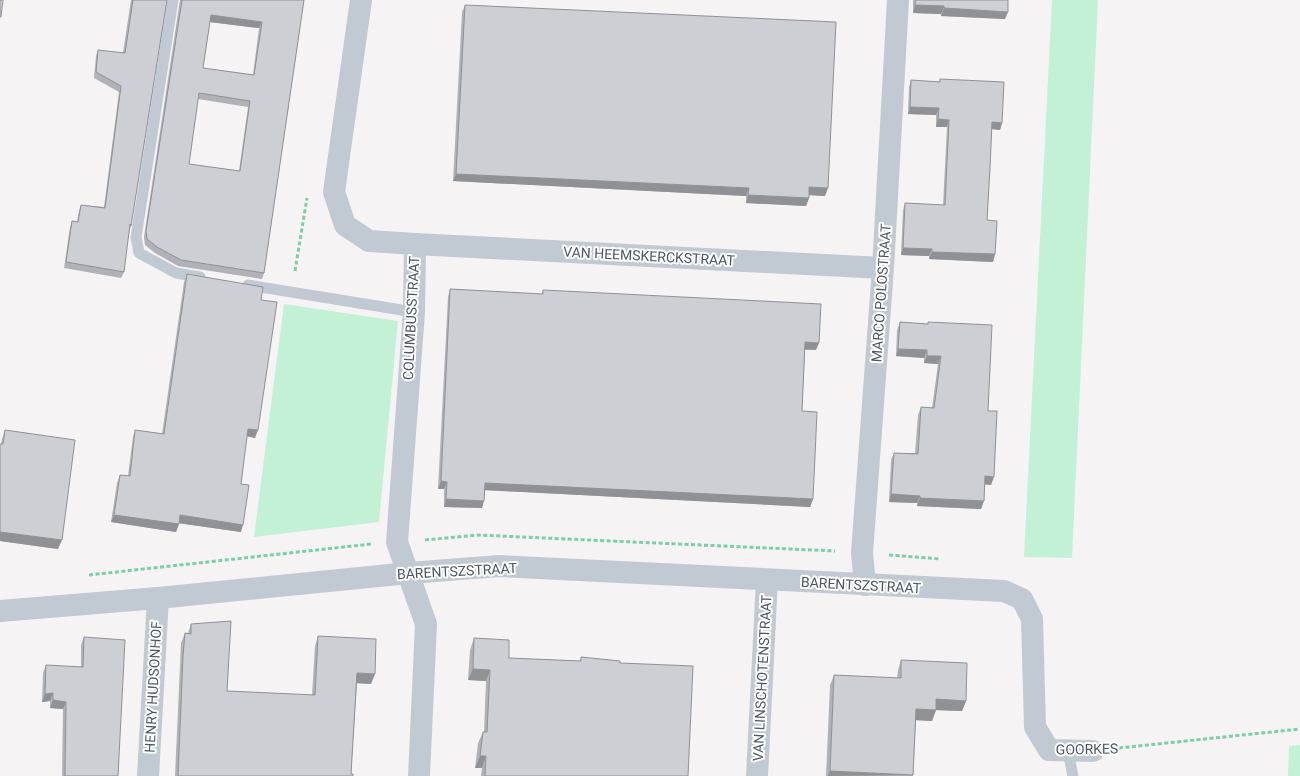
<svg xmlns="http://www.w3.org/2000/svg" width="1300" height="776" font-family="Roboto,sans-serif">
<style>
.green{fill:#c3f1d5}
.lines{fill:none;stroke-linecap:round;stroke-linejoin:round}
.path{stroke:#7ad0a6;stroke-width:3;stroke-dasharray:4 2.5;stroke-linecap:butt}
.service{stroke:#c1cad2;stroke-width:11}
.minor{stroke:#c1cad2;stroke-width:22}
.wall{fill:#b0b2b7;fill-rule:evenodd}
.shaded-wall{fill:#909195}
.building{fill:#cdcfd5;stroke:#909195;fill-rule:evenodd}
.labels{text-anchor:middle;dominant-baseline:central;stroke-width:4;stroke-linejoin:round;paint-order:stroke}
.street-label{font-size:14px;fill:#4a5661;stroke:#fff}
</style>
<rect width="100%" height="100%" fill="#f5f3f3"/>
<g class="green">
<path d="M1052,0H1098L1072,558L1024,557Z"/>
<path d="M284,304L398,321L379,522L254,537Z"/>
<path d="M1300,745V776H1288L1289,746Z"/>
</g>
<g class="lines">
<g class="path">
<path d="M295,271L307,198"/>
<path d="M425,540L477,535L835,551"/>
<path d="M889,555L940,559"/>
<path d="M89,575L371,544"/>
<path d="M1119,748L1300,729"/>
</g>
<g class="service">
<path d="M173,0L136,237L139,253L176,273L200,277"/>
<path d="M248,285L414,312"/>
<path d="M1068,751L1073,776"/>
</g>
<g class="minor">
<path d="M361,0L334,192L345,225L369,241L415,244L414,312L397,542L426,624L419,776"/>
<path d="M415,244L883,268"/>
<path d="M865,585L862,553L883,268L898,0"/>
<path d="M0,611L158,598L409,573L499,566L1004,591L1022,599L1032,619L1035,727L1049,750L1093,751"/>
<path d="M148,776L158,598"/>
<path d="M757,776L767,580"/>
</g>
</g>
<g class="wall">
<path d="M131,0H167L131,226L129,232L124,272L121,278L64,268L70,227L72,221L77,222L79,211L81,205L104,207L119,92L94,78L96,56L98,50L123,53Z"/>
<path d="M180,0H304L264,273L262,279L178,266L155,253L145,245L144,237ZM210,22L259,28L253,75L203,68ZM198,99L248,107L239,171L189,164Z"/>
<path d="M913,0H1008L1005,19L941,16V14L913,13Z"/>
<path d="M465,5L825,196L809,195V198L806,206L746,203V196L453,181L462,12Z"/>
<path d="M940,79L1002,123L1000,130L992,129L987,220L995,254L993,262L929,259V256L901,255L903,210L905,203L943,205L947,127H936V115L908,114L909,87L911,80L939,82Z"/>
<path d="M187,274L261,300L255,438L247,436L241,484V532L179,523L176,532L111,522L117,483L120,475L128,476L133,437L135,430L162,434L184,282Z"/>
<path d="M450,289L542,294L543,290L816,350H805L802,411L813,499L810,507L485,490L482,508L444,507V489H438L448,297Z"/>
<path d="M900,322L928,324V322L988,411L991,485L984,484L981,509L917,506V503L889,502L891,460L894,453H915L918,415L921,407L932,408L938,364L924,363V358L896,356L897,330Z"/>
<path d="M5,430L58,549L0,541V444H1L2,439Z"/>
<path d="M191,624L227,691L312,695L315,646L318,636L371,684L357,683L351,774L353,776H175L180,666L181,643L185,633H188Z"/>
<path d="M84,637L118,776H62L63,709L50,708V701L42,702L43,673L46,665L81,667V645Z"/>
<path d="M474,638L509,658L580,661L581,657L620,663L688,776H481L482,768H475L478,743L483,732H484L486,681L468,680L470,650Z"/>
<path d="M901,660L966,701L962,711L936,710L932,721L916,720L913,776H826L830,685L834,675L897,678L898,670Z"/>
</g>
<g class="shaded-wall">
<path d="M915,5L944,6L941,14L913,13Z"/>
<path d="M944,8L1008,12L1005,19L941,16Z"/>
<path d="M211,15L262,22L259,28L209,22Z"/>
<path d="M910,107L939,108L936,115L908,114Z"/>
<path d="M938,119L949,120L947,127H936Z"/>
<path d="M992,122L1002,123L1000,130L990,129Z"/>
<path d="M456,174L749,188L746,196L453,181Z"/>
<path d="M809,187L828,188L825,196L807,195Z"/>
<path d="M748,195L809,198L806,206L746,203Z"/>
<path d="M903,248L932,249L929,256L901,255Z"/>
<path d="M932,252L995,254L993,262L929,259Z"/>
<path d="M805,342L819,343L816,350L802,349Z"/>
<path d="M898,349L927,350L924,358L896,356Z"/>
<path d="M927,356H941L938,364L924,363Z"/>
<path d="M248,429L258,430L255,438L246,436Z"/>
<path d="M985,476L994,477L991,485L982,484Z"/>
<path d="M441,481L447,482L444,489H438Z"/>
<path d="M485,483L813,499L810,507L482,490Z"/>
<path d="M891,494L920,496L917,503L889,502Z"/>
<path d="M920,498L984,501L981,509L917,506Z"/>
<path d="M446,499L484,501L482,508L444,507Z"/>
<path d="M114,515L179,524L176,532L111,522Z"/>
<path d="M180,515L243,525L241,532L177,523Z"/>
<path d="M0,532L62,540L58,549L0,541Z"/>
<path d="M473,669L490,670L486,681L468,680Z"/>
<path d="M357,673L375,674L371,684L354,683Z"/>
<path d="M53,693L50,701L42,702L45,694Z"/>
<path d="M936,699L966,701L962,711L932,710Z"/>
<path d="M53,700L66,702L63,709L50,708Z"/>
<path d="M916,709L936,710L932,721L912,720Z"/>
<path d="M480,756H486L482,768H475Z"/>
<path d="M830,771L913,775L828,776Z"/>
</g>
<g class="building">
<path d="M0,0H3L1,17H0Z"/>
<path d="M133,0H167L131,226L130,224L124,272L66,262L72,221L78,222L81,205L105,208L121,86L96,72L98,50L125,53Z"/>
<path d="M182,0H304L264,273L181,260L157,247L147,239L146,231ZM211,15L262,22L254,75L203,68ZM199,93L250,101L240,171L189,164Z"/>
<path d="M916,0H1008V12L944,8V6L915,5Z"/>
<path d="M465,5L836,22L828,188L809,187V198L748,195L749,188L456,174Z"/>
<path d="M940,79L1004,82L1002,123L992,122L990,168L987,220L997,221L995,254L932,252V249L903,248L905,203L945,205L949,120L938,119L939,108L910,107L911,80L940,82Z"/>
<path d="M187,274L263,287L261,300L277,302L258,430L248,429L241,484L249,485L243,525L180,515L179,524L114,515L120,475L130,476L135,430L164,434Z"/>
<path d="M450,289L543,294V290L821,304L819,343L805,342L802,411L817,412L813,499L485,483L484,501L446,499L447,482L441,481Z"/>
<path d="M900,322L928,324V322L992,325L988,411H997L994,477L985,476L984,501L920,498V496L891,494L894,453L918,454L921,407L934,408L941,356H927V350L898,349Z"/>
<path d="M5,430L75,440L62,540L0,532V444H3Z"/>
<path d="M231,621L227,691L315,695L318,636L376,639L375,674L357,673L351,774H353V776H178L183,656L185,633L191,634V624Z"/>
<path d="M84,637L125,640L118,776H65L66,702L53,700V693L45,694L46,665L83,667Z"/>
<path d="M474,638L509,640V658L581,661V657L620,661V663L693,666L688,776H485L486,756H480L483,732H487L490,670L473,669Z"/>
<path d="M901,660L967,663L966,701L936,699V710L916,709L913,775L830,771L834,675L901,678Z"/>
</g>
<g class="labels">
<g class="street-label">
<text transform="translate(649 256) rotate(3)">VAN HEEMSKERCKSTRAAT</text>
<text transform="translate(881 293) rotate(-86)">MARCO POLOSTRAAT</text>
<text transform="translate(411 318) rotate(-87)">COLUMBUSSTRAAT</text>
<text transform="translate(457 571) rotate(-3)">BARENTSZSTRAAT</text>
<text transform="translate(861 585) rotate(3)">BARENTSZSTRAAT</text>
<text transform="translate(762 678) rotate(-87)">VAN LINSCHOTENSTRAAT</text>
<text transform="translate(153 687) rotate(-87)">HENRY HUDSONHOF</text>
<text transform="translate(1087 749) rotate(-1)">GOORKES</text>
</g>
</g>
</svg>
